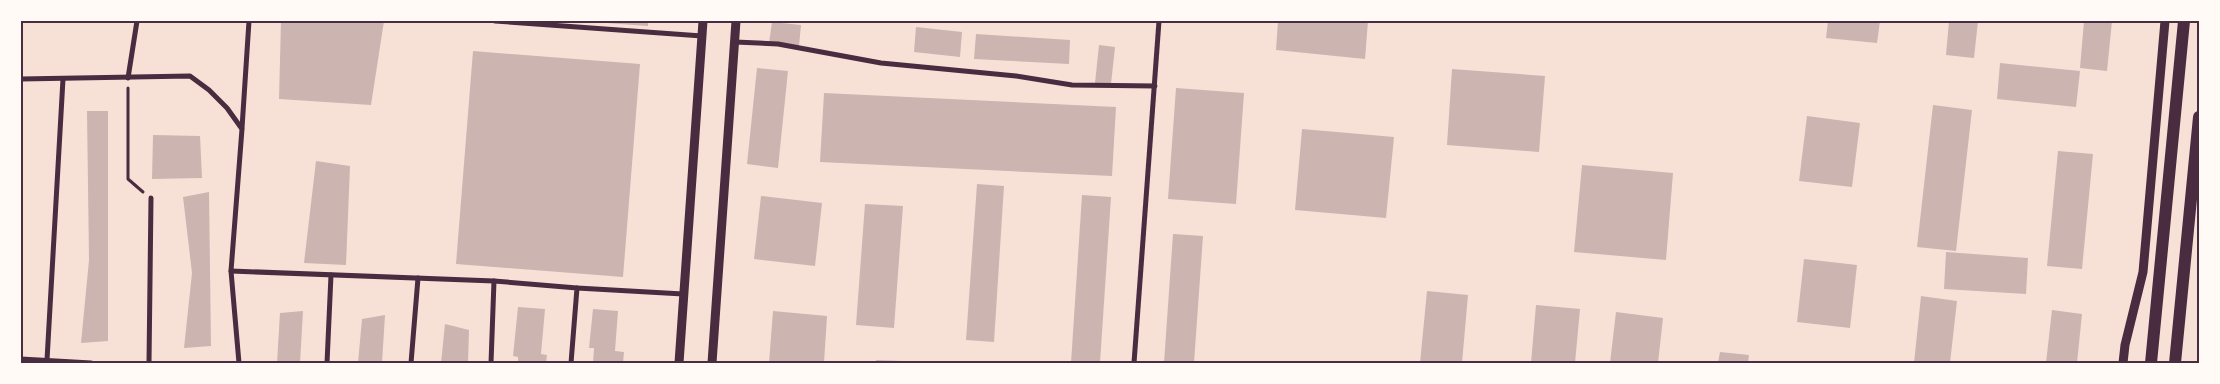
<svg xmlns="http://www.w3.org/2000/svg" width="2220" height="384" font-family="'Fira Sans Condensed',sans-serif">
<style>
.building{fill:#ccb4b1}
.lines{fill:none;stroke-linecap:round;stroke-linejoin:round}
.path{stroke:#4a2c40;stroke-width:3}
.minor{stroke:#4a2c40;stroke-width:5}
.tertiary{stroke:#4a2c40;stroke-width:9}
.primary{stroke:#4a2c40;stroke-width:12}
.neatline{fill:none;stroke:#4a2c40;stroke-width:2}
</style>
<rect width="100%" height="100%" fill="#f7e1d7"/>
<g class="building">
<path d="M281,21H384L371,105L279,99Z"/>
<path d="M606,21H648V26L606,23Z"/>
<path d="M1278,21H1368L1365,59L1276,50Z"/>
<path d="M1828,21H1880L1877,43L1826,38Z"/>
<path d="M1949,21H1978L1974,58L1946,55Z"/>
<path d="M2084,21H2112L2107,71L2080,68Z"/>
<path d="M772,22L801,25L799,46L769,43Z"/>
<path d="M916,27L962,32L960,57L914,52Z"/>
<path d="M976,34L1070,40L1069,64L974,59Z"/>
<path d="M1099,45L1115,47L1111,84L1095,83Z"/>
<path d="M473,51L640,64L623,277L456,264Z"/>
<path d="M2000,63L2080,71L2076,107L1997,99Z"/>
<path d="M757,68L788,71L778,168L747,164Z"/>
<path d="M1452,69L1545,76L1539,152L1447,145Z"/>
<path d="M1176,88L1244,93L1236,204L1168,199Z"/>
<path d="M824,93L1116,107L1112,176L820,162Z"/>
<path d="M1933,105L1972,110L1956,251L1917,247Z"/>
<path d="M87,111H108V341L81,343L89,260Z"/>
<path d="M1807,116L1860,123L1852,187L1799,181Z"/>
<path d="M1302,129L1394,137L1386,218L1295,210Z"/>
<path d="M153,135L200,136L202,178L152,179Z"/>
<path d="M2058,151L2093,154L2082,269L2047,266Z"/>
<path d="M316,161L350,166L346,265L304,263Z"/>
<path d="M1582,165L1673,173L1666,260L1574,252Z"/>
<path d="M977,184L1004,186L994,342L966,340Z"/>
<path d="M209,192L211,346L184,348L192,273L183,197Z"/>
<path d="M1082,195L1111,197L1100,363H1071Z"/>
<path d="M761,196L822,203L815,266L754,259Z"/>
<path d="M865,204L903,206L894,328L856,325Z"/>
<path d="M1173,234L1203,236L1194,363H1164Z"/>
<path d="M1946,252L2028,258L2026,294L1944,289Z"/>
<path d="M1804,259L1857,265L1850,328L1797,322Z"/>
<path d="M1427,291L1468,295L1462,363H1420Z"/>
<path d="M1921,296L1957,301L1950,363H1914Z"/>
<path d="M1536,305L1580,309L1575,363H1531Z"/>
<path d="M518,307L545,309L541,354L547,355L546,363H518V357L513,356Z"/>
<path d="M593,309L618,311L615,351L624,352L623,363H593L594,348H589Z"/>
<path d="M2052,310L2082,314L2077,363H2046Z"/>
<path d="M303,311L300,363H277L280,313Z"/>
<path d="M773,311L827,316L824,363H769Z"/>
<path d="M1616,312L1663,318L1658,363H1610Z"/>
<path d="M385,315L382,363H358L362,319Z"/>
<path d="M445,324L469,330L468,363H441Z"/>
<path d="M1720,352L1749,355L1748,363H1718Z"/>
<path d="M876,360L904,361V363H876Z"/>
</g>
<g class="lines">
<path class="path" d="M128,88V179L143,192"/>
<g class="minor">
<path d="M495,21L702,36"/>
<path d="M735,42L778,44L881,63L1016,76L1072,85L1155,86"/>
<path d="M128,78L137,21"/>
<path d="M21,79L190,76L209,90L227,108L242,129L231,271L239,363"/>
<path d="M242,128L249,21"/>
<path d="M231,271L494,281L577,288L571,363"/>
<path d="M577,288L683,294"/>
<path d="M21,359L91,363"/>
<path d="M47,360L63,79"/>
<path d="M149,363L151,198"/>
<path d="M327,363L331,275"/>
<path d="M411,363L418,278"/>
<path d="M491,363L494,281"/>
<path d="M1134,363L1159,21"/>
</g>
<g class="tertiary">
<path d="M679,363L703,21"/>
<path d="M712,363L736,21"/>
<path d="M2123,363L2125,345L2143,272L2165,21"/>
</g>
<g class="primary">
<path d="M2151,363L2184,21"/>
<path d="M2175,363L2199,117"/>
</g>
</g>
<rect width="2220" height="384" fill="none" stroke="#fffaf5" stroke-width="45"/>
<rect x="22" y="22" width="2176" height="340" class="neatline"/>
</svg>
